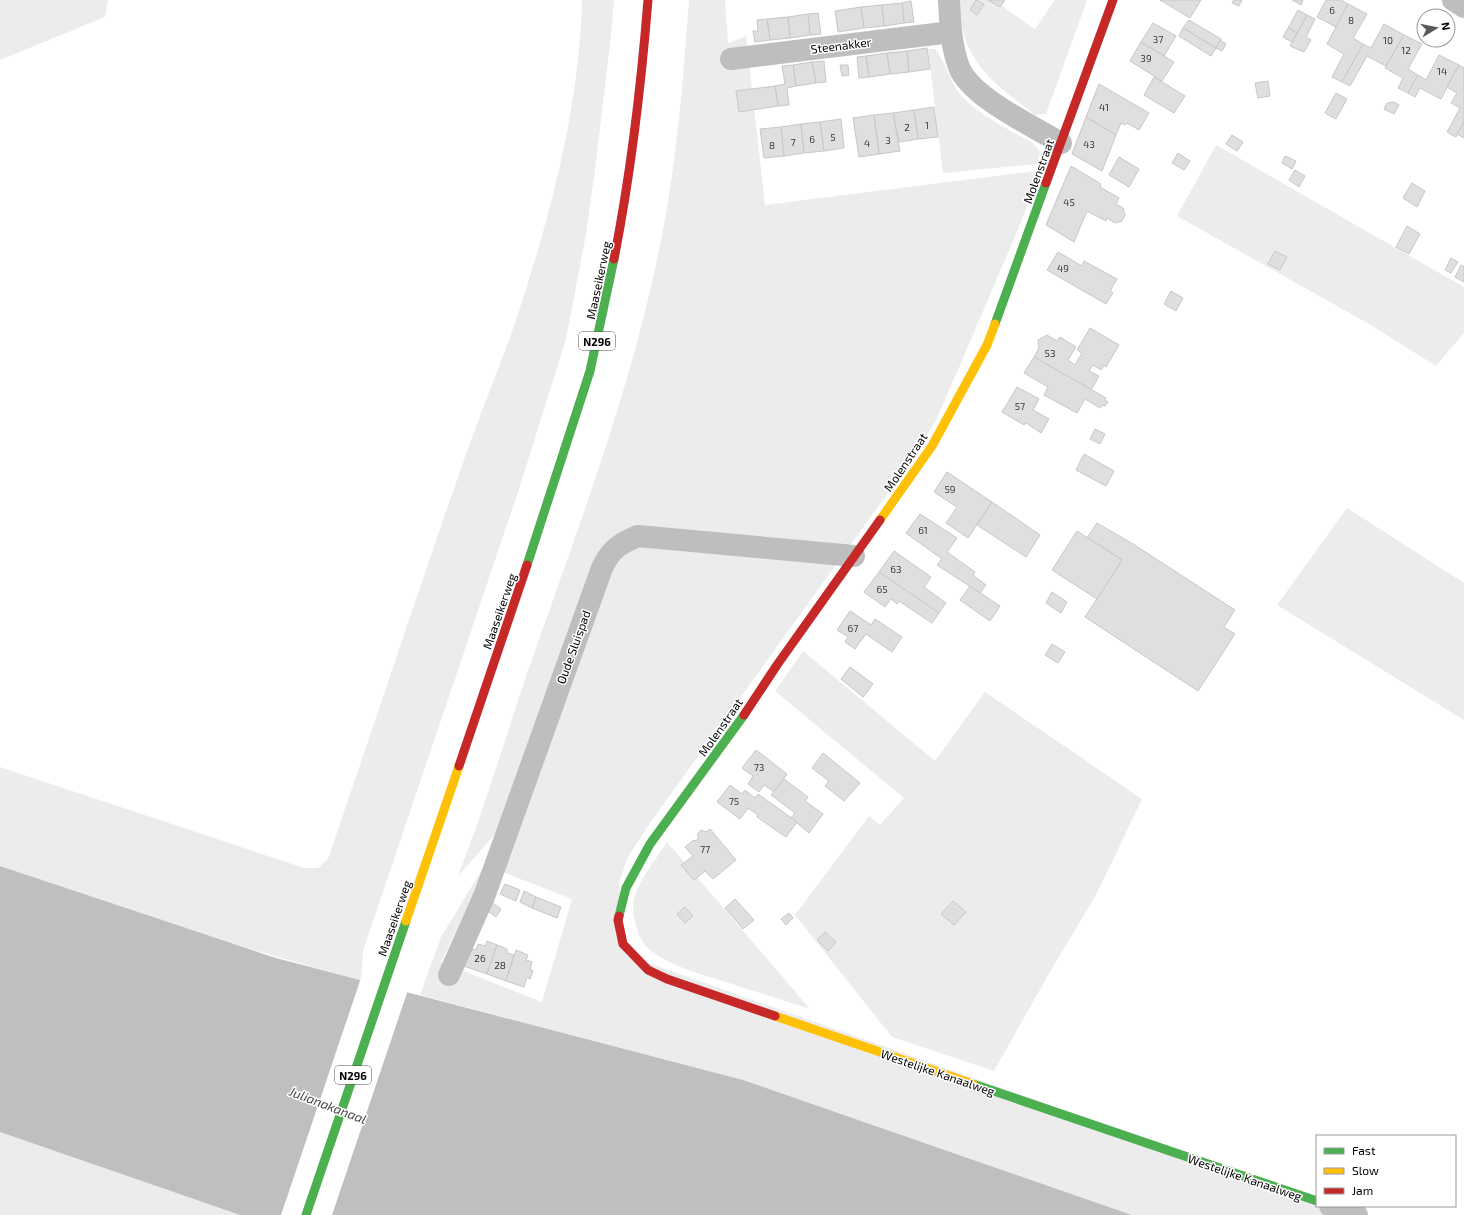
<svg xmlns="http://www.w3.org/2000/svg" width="1464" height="1215" font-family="'Exo 2',sans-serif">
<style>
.green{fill:#ececec}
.water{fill:#bfbfbf}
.pier{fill:#fff}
.building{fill:#dfdfdf;stroke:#c7c7c7}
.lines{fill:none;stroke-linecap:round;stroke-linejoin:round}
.street{stroke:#bebebe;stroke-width:22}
.fast{stroke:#4caf50;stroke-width:9}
.slow{stroke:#ffc107;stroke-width:9}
.jam{stroke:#c62828;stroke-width:9}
.labels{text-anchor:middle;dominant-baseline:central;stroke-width:3;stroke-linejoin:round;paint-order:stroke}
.number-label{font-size:10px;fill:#383838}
.shield{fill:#fff;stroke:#4c4c4c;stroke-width:1}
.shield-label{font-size:11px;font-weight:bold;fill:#000}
.street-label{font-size:12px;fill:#000;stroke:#fff}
.water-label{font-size:13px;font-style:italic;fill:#444;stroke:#fff}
</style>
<rect width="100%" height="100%" fill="#fff"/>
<g class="green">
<path d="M0,0H108L105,17L0,60Z"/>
<path d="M582,0H614L611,36L595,170L586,234L566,339L519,489L363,951L361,980C238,948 120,907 0,866V767L304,868H318L328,859C376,719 422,579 471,440C486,399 503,359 517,317C551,214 579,109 582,0Z"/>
<path d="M689,0H725L728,43L746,36L765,205L1036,171L1038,180L1019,227L961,363L936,420L903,472L650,823L628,857L619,882L626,955L1360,1215H1132L743,1080L420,995L441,937L498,843L441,962L542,1002L572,899L497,870L523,803L458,876C485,808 505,738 529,668C578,528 632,387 661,241C677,161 683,81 689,0Z"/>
<path d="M958,0H993L1035,29L1055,0H1087L1046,114L1035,115C1011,96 982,77 969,48C962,33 960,16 958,0Z"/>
<path d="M928,49H935C946,62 949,81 960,94C975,113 1012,131 1034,144L1040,152L1037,164L943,173Z"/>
<path d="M1216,145L1464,287V333L1436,366L1369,324L1177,216Z"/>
<path d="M1347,508L1464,583V720L1277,605Z"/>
<path d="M803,651L935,761L985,692L1142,799L1096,895L1051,970L994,1071L892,1037L795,915L869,816L880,825L904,798L775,691Z"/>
<path d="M667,842L810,1009C783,1000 756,992 729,983C704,975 664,965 646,946C637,936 631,913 634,900C638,881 657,858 667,842Z"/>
<path d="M0,1132L240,1215H0Z"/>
</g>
<path class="water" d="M0,866L276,958L743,1080L1132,1215H240L0,1132Z"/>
<path class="pier" d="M361,978L408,990L332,1215H281Z"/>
<g class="building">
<path d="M976,0L984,4L977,15L970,10Z"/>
<path d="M988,0H1005L1000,7Z"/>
<path d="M1160,0H1201L1190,18Z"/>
<path d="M1234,0H1242L1239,6L1232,3Z"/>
<path d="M1292,0H1303L1301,5Z"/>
<path d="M1326,0H1341L1348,4L1336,27L1317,17Z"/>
<path d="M911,1L914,22L904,23L902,3Z"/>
<path d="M902,3L904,23L884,26L882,5Z"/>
<path d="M1348,4L1367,14L1353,38L1363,44L1342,82L1332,77L1344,54L1327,44Z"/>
<path d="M882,5L884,26L864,28L861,7Z"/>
<path d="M861,7L864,28L838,32L835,11Z"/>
<path d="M1298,10L1307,15L1297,33L1288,28Z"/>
<path d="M818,13L821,34L810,35L808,14Z"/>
<path d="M808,14L810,35L790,38L788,17Z"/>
<path d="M1307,15L1315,19L1306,37L1311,40L1304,52L1290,46Z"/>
<path d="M788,17L790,38L770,40L767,19Z"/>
<path d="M767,19L770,40L755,42L753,31H758L757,20Z"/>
<path d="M1189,20L1221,39L1216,48L1183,28Z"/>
<path d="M1153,23L1176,36L1164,56L1141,42Z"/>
<path d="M1384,24L1404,35L1386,66L1367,56L1350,86L1342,82L1363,44L1371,48Z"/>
<path d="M1183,28L1216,48L1211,56L1179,36Z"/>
<path d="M1288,28L1297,33L1292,42L1283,37Z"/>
<path d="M1404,35L1422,44L1408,69L1418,75L1408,93L1398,88L1403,78L1385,68Z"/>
<path d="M1220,40L1226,44L1222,51L1216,48Z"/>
<path d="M1141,42L1174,62L1162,81L1130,61Z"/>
<path d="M927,48L930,69L909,72L907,51Z"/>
<path d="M907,51L909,72L890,74L887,53Z"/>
<path d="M887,53L890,74L869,77L866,56Z"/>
<path d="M1439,55L1459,65L1441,99L1420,88L1415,97L1408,93L1418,75L1426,80Z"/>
<path d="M866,56L869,77L859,78L857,57Z"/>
<path d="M824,61L826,82L816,83L812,62Z"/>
<path d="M812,62L816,83L796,86L793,65Z"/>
<path d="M793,65L796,86L787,88L789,105L778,106L775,86L785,84L782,66Z"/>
<path d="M840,65H848L849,75L842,76Z"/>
<path d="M1459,65L1464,68V122L1456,137L1447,132L1460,108L1451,103L1457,93L1447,87Z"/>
<path d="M1154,77L1185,96L1174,113L1144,95Z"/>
<path d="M1268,81L1270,96L1258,98L1255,83Z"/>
<path d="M1099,84L1149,113L1139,130L1127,123L1125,125L1121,123L1116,135L1086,117Z"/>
<path d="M775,86L778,106L739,112L736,91Z"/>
<path d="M1336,93L1347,99L1336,119L1325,113Z"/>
<path d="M1394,102L1399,105L1394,114L1384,109L1387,103Z"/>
<path d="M934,107L938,137L918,139L914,110Z"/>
<path d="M914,110L918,139L899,142L893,113Z"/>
<path d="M893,113L900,151L879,154L874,115Z"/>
<path d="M874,115L879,154L859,157L853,118Z"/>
<path d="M1086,117L1116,135L1102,171L1072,154Z"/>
<path d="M841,119L844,148L824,151L820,122Z"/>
<path d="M820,122L824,151L804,153L801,124Z"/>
<path d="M1464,122V138L1457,134Z"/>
<path d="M801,124L804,153L784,156L781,127Z"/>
<path d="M781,127L784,156L764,158L760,129Z"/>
<path d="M1232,135L1243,142L1237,151L1226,144Z"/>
<path d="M1178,153L1190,161L1184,170L1172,163Z"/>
<path d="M1285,156L1296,161L1292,169L1282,163Z"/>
<path d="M1119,157L1139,169L1129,187L1109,175Z"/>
<path d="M1071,166L1101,184L1100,187L1119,198L1116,204L1123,208L1125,215L1122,221L1115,223L1107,218L1106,221L1087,211L1074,242L1046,225Z"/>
<path d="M1295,170L1305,176L1299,187L1289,180Z"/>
<path d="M1412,183L1425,191L1417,207L1403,198Z"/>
<path d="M1407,226L1420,234L1409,254L1396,247Z"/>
<path d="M1275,251L1287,257L1280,270L1268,264Z"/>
<path d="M1058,252L1082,266L1084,261L1117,279L1110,291L1113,293L1106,304L1047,270Z"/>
<path d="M1451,258L1458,262L1451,273L1445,270Z"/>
<path d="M1461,265L1464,267V282L1455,277Z"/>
<path d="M1171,291L1183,298L1176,311L1164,304Z"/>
<path d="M1090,328L1119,345L1106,367L1104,365L1101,370L1093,365L1089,371L1099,376L1091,390L1034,357L1039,348L1038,340L1047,335L1057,341L1060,337L1076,347L1068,360L1075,365L1082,353L1077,350Z"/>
<path d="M1034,357L1106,398L1105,400L1108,402L1105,406L1102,405L1100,408L1085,399L1077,413L1044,395L1048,387L1024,373Z"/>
<path d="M1017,387L1039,399L1033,410L1049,419L1041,433L1026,423L1024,425L1002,412Z"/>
<path d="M1095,429L1105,434L1100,444L1090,439Z"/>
<path d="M1084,454L1114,471L1106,486L1076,470Z"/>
<path d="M947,472L992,502L968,538L946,523L957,507L934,492Z"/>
<path d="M992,502L1040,535L1026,557L977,525Z"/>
<path d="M920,514L957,538L947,552L975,572L973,575L986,585L980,593L937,565L942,559L906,533Z"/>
<path d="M1097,523L1133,544L1235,610L1224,627L1235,634L1198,691L1085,617L1122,560L1087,538Z"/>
<path d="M1077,531L1122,560L1097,599L1052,570Z"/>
<path d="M894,551L931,577L924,587L946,603L939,613L879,572Z"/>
<path d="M879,572L939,613L932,623L899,601L897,604L891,599L885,607L864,592Z"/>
<path d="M970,586L1000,606L990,621L960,600Z"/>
<path d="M1052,592L1067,602L1061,613L1046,603Z"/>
<path d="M850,611L871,625L875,619L902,637L892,652L866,634L855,649L845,642L848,637L837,630Z"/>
<path d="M1052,644L1065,652L1058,663L1045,655Z"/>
<path d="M850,667L873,684L863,697L841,679Z"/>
<path d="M756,750L787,774L774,792L764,785L759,792L748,784L753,776L742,768Z"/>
<path d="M823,753L860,783L844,801L825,786L829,781L812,768Z"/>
<path d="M784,779L808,797L805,801L823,814L809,833L791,818L795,813L771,795Z"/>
<path d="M730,785L742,794L745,790L755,798L758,794L797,822L786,837L757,817L758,815L748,808L740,819L717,802Z"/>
<path d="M710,829L736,860L713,879L705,871L694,880L681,865L693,856L685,847L694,840L695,841L698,839V833L701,830L706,832Z"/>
<path d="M505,884L520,890L516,901L500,894Z"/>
<path d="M524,891L536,897L532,908L520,902Z"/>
<path d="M536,897L561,907L557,918L532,908Z"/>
<path d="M735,899L754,920L743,929L725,908Z"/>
<path d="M953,901L966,912L954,925L941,914Z"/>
<path d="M493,903L501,909L496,917L488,911Z"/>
<path d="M685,907L693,916L685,923L677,914Z"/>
<path d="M789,913L793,918L786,925L781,919Z"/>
<path d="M825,932L836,942L828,951L817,940Z"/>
<path d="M487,941L497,945L487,974L461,965L472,949L476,950L478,944L485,946Z"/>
<path d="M497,945L507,949V953L514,955L506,981L487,974Z"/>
<path d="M516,950L528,955L526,960L532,962L530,969L533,971L530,979L527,977L524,987L506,981Z"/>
</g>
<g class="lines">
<g class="street">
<path d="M949,0C950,22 951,46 959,67C970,97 1033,126 1061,143"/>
<path d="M1453,0L1464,7"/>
<path d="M731,59L951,32"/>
<path d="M449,975L485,894L602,568C611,549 619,544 638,536L854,556"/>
<path d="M1330,1206L1357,1215"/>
</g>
<g class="fast">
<path d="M995,324L1046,183"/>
<path d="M527,565L590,371L614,259"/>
<path d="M619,916L626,888L650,844L744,715"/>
<path d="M973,1084L1317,1201"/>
<path d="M306,1215L406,921"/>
</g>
<g class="slow">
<path d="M880,520L932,446L987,345L995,324"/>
<path d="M406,921L459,766"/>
<path d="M775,1016L973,1084"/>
</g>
<g class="jam">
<path d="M1046,183L1113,0"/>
<path d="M614,259C631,173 641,87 648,0"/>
<path d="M744,715L777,665L880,520"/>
<path d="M459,766L527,565"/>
<path d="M619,916L618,920L623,944L648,970L667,979L775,1016"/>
</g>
</g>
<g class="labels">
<g class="number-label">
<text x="1332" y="10">6</text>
<text x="1351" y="20">8</text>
<text x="1158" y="39">37</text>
<text x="1388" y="40">10</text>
<text x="1406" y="50">12</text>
<text x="1146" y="58">39</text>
<text x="1442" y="71">14</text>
<text x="1104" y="107">41</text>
<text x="927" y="125">1</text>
<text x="907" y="127">2</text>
<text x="833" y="137">5</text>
<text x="812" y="139">6</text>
<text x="888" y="140">3</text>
<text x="793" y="142">7</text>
<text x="867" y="143">4</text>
<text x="1089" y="144">43</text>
<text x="772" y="145">8</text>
<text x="1069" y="202">45</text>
<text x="1063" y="268">49</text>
<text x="1050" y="353">53</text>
<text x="1020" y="406">57</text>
<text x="950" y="489">59</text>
<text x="923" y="530">61</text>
<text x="896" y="569">63</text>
<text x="882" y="589">65</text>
<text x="853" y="628">67</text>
<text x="759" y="767">73</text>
<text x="734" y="801">75</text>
<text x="705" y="849">77</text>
<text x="480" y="958">26</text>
<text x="500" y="965">28</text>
</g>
<g class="shield">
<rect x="579" y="332" width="36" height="18" rx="3"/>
<rect x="335" y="1066" width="36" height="18" rx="3"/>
</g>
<g class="shield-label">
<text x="597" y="341">N296</text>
<text x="353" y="1075">N296</text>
</g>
<g class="street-label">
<text transform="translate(841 45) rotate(-7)">Steenakker</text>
<text transform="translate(1038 171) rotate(-70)">Molenstraat</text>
<text transform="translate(598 280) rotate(-78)">Maaseikerweg</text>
<text transform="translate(905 462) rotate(-56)">Molenstraat</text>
<text transform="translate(499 611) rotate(-71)">Maaseikerweg</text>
<text transform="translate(573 647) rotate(-70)">Oude Sluispad</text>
<text transform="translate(720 727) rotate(-55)">Molenstraat</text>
<text transform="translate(394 918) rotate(-71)">Maaseikerweg</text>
<text transform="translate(938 1072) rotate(19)">Westelijke Kanaalweg</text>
<text transform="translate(1245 1177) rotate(19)">Westelijke Kanaalweg</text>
</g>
<g class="water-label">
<text transform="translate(328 1105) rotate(21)">Julianakanaal</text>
</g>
</g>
<rect x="1316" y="1135" width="140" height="72" fill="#ffffff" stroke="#999999"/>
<rect x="1324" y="1148" width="20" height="6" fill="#4caf50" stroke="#999999"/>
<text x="1352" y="1155" font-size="12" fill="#000000">Fast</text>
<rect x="1324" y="1168" width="20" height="6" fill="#ffc107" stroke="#999999"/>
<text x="1352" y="1175" font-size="12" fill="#000000">Slow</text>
<rect x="1324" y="1188" width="20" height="6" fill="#c62828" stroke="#999999"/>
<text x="1352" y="1195" font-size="12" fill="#000000">Jam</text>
<g transform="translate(1436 28) rotate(80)"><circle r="19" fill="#ffffff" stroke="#999999"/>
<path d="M0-3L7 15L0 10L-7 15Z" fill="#595959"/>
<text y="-6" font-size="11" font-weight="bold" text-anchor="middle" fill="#000000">N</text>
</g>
</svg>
